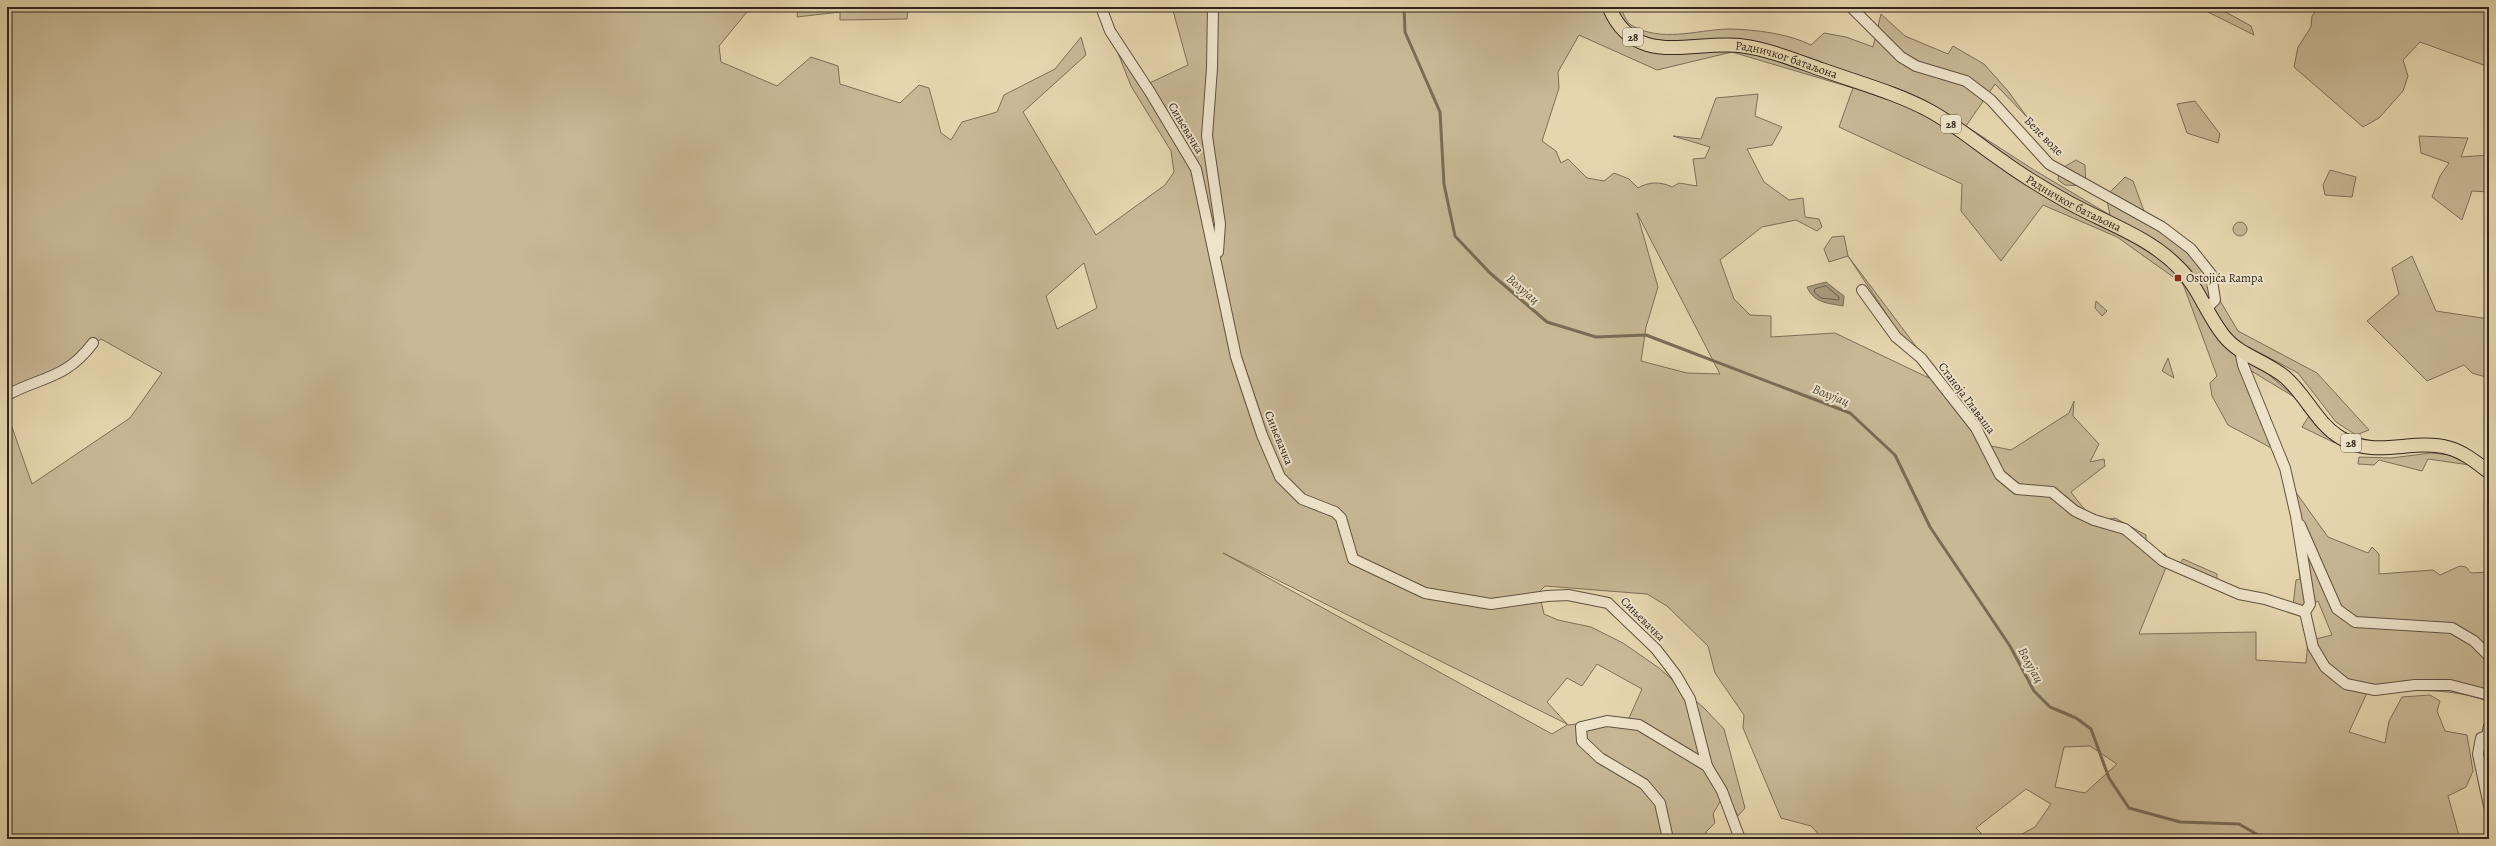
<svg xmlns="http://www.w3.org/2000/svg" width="2496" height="846" font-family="Alegreya,serif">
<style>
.green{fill:#c8b896;stroke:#7e6f58;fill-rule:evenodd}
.water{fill:#a99a7c;stroke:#7a6c55}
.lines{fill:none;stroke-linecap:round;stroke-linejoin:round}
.shore{stroke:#6e604b;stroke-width:1}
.stream{stroke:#7a6c55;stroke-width:3}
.minor-casing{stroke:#60523f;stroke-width:12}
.major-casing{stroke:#33261a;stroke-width:15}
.minor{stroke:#efe4cb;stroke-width:10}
.major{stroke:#e6d6af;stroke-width:13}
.poi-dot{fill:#8f2418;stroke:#efe4cb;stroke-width:1.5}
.labels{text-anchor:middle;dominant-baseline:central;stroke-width:4;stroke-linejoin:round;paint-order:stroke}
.shield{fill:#efe4cb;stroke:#6b5f4f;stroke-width:1}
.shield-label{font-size:11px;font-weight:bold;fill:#33261a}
.street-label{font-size:12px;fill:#33261a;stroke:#efe4cb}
.poi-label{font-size:12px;fill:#33261a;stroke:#efe4cb;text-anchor:start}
.water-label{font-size:13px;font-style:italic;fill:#564937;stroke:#efe4cb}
</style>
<rect width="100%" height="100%" fill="#e6d6af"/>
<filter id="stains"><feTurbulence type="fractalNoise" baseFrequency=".005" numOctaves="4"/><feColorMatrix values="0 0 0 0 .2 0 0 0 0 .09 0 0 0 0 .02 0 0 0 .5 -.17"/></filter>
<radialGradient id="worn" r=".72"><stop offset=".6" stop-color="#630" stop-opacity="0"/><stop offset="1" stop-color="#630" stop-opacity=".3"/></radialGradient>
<g class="green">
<path d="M7,7H751L719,46L721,62L777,86L811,57L838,66L840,84L900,103L919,85L929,88L941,133L951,140L962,122L997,112L1004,95L1055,69L1081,37L1086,55L1023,112L1096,235L1165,185L1174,172L1171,151L1131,86L1118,53L1141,87L1188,65L1172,7H1620C1623,12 1626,22 1631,25C1661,43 1696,30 1728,29C1753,29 1790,34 1811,45L1824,33L1846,37L1873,47L1881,14L1905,36L1948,54L1953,46L1984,64L2008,91L2027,117L1995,84L1966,126L2034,170L2110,215L2106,196L2125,177L2133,181L2144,211L2207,261L2219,299L2238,331L2317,373L2369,430L2356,435L2336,422L2298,373L2249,347L2231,351L2267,373L2296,398L2248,369L2277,451L2228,425L2212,396L2210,383L2217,376L2183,284L2117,237L2043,205L2001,261L1961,211L1962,184L1839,127L1853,88L1732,52L1657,70L1579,35L1558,72L1559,88L1542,141L1556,151L1561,163L1568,159L1587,178L1604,181L1614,173L1629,179L1638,188C1648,182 1660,181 1672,187L1679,183L1697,186L1693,159L1705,158L1710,147L1673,136L1701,139L1716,98L1758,94L1755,116L1782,127L1772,145L1747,149L1764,182L1789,200L1803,198L1805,217L1819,219L1822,227L1817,231L1796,220L1762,227L1720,260L1734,299L1750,315L1771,316V337L1835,333L1929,378L1848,256L1829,262L1824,249L1832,237L1844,236L1848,256L1991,446L2011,450L2069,413L2074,401L2073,416L2099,444L2090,462L2104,459L2105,466L2071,492C2083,508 2093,523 2115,518L2146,535V541L2157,553L2165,554L2169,560L2139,634L2256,632V660L2306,663L2308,641L2332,635L2318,601L2305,607L2293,606L2296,580L2300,579L2294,522L2282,473L2328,537L2368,553L2372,547L2379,554V574L2433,570L2440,575L2460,566L2466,567L2471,573L2489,572V702C2454,687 2405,690 2367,693L2349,732L2385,743L2389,721L2402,697L2430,695L2440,701L2437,711L2445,731L2467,735L2473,771L2466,787L2448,796L2460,839H2013L2035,827L2051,804L2026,789L1976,828L1987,839H1823L1811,826L1781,818L1743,728L1744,715L1715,673L1708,646L1667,606L1647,594L1545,586L1539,592L1544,614L1558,620L1591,627L1623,643L1659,668L1705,709L1724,729L1745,808L1738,816L1712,768L1698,756L1721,800L1713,814L1715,823L1706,832L1707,839H7V413L32,484L130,418L162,373L101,339L7,402ZM1637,213L1720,374L1687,373L1641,361L1646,327L1658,287ZM1084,263L1097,308L1057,329L1046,296ZM1223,553L1567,724V725L1552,734ZM1597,664L1642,689L1629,718L1568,725L1547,702L1567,678L1582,686ZM2090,746L2117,764L2085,793L2055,787L2064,747Z"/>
<path d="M798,7H908L907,19L840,20V12L797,17Z"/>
<path d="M2198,7L2222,10L2251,26L2254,35Z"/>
<path d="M2319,7H2489V67L2420,42L2403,60L2408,76L2403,91L2379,118L2363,127L2294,67L2298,47L2311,27L2312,16Z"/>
<path d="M2195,101L2220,134L2218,143L2187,133L2177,104Z"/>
<path d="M2419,136L2468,138L2461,157L2489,155V192L2472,191L2462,220L2432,197L2440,176L2449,163L2421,153Z"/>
<path d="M2076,160L2085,165L2086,186L2065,185L2058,180L2059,170Z"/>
<path d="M2330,170L2356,177L2352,197L2325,195L2323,185Z"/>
<circle cx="2240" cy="229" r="7"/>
<path d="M2412,256L2436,311L2489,319V378L2472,373L2464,365L2427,381L2367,321L2399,294L2392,268Z"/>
<path d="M2096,301L2107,311L2102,316L2095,308Z"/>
<path d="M2168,358L2174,378L2162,371Z"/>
<path d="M2309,416L2335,443L2302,427Z"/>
<path d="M2431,453L2450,455L2470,465L2428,459L2422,471L2379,460L2374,465L2358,464L2359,457L2391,458Z"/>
<path d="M2183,559L2217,574V582L2179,565Z"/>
</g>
<path class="water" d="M1826,282L1844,296L1843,306C1827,303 1814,303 1807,287Z"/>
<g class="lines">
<path class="shore" d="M1826,286L1839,297V300L1821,298L1814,292L1815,289Z"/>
<path class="stream" d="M1404,7L1405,32L1440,112L1444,184L1455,236L1490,273L1547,322L1596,337L1646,335L1850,413L1895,455L1930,527L2010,646L2034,691L2050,707L2076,718L2091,729L2109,778L2129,808L2180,822L2239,824L2265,839"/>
<defs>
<g id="minor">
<path d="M1101,7L1110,31L1150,92L1196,169L1236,357L1262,435L1280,477L1302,499L1335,512L1341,518L1353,559L1425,593L1491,604L1547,596L1568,595L1608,603L1656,649L1676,675L1690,699L1707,766"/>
<path d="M1213,7L1212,68L1207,136L1220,224L1218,252"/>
<path d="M1851,7L1901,57L1916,66L1966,81L1991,100L2049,164L2162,227L2191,249L2211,274L2215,300L2207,308"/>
<path d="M1862,290L1896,337L1921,358L1976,428L2000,475L2017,489L2052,492L2075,511L2094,520L2125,529L2163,561L2239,594L2265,599L2305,612"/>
<path d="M2240,350L2243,365L2285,468L2296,516L2310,604L2305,612"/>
<path d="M7,395C43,376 66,379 93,343"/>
<path d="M2300,525L2337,609L2355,622L2452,628L2474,641L2489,656"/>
<path d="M2305,612L2313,647L2325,667L2346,684L2375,690L2415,685H2450L2489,695"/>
<path d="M2489,726L2487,736H2489"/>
<path d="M2487,736L2481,738L2478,754L2489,806"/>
<path d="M1668,839L1660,803L1644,784L1600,758L1582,741L1581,727L1607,721L1639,725L1707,766L1722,791L1740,839"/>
</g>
<g id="major">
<path id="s1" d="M1609,7C1635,70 1694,39 1743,46C1771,50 1797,61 1823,70C1859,83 1897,93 1930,111C1957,126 1979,145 2004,162C2023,176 2045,189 2066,201C2103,222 2148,236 2178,267C2199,287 2206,314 2224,336C2240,356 2266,361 2285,377C2306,395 2317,424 2341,438C2375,459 2413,438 2449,448C2464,452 2477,463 2489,472"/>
</g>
</defs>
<use href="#minor" class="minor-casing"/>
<use href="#major" class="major-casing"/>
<use href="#minor" class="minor"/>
<use href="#major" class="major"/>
</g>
<rect class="poi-dot" x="2174" y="274" width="8" height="8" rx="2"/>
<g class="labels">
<g class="shield">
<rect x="1623" y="28" width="20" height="18" rx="3"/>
<rect x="1941" y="115" width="20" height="18" rx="3"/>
<rect x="2341" y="434" width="20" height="18" rx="3"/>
</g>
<g class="shield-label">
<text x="1633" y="37">28</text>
<text x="1951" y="124">28</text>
<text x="2351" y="443">28</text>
</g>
<g class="street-label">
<text stroke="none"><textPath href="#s1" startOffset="197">Радничког батаљона</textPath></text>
<text transform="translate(1186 128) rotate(59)">Сињевачка</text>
<text transform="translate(2044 136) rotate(45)">Беле воде</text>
<text stroke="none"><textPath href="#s1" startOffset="521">Радничког батаљона</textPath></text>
<text transform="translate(1967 398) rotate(53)">Станоја Главаша</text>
<text transform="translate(1279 438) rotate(68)">Сињевачка</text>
<text transform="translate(1643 619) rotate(45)">Сињевачка</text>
</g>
<g class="poi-label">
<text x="2186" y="278">Ostojića Rampa</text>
</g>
<g class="water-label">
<text transform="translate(1523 289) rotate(41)">Волујац</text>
<text transform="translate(1831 395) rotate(22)">Волујац</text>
<text transform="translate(2031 665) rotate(61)">Волујац</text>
</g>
</g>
<rect width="2496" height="846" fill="none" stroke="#e6d6af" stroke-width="24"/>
<rect x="8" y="8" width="2480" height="830" fill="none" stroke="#33261a" stroke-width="2"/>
<rect x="12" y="12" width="2472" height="822" fill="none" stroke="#33261a"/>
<rect width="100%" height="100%" filter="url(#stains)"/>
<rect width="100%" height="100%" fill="url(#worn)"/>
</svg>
